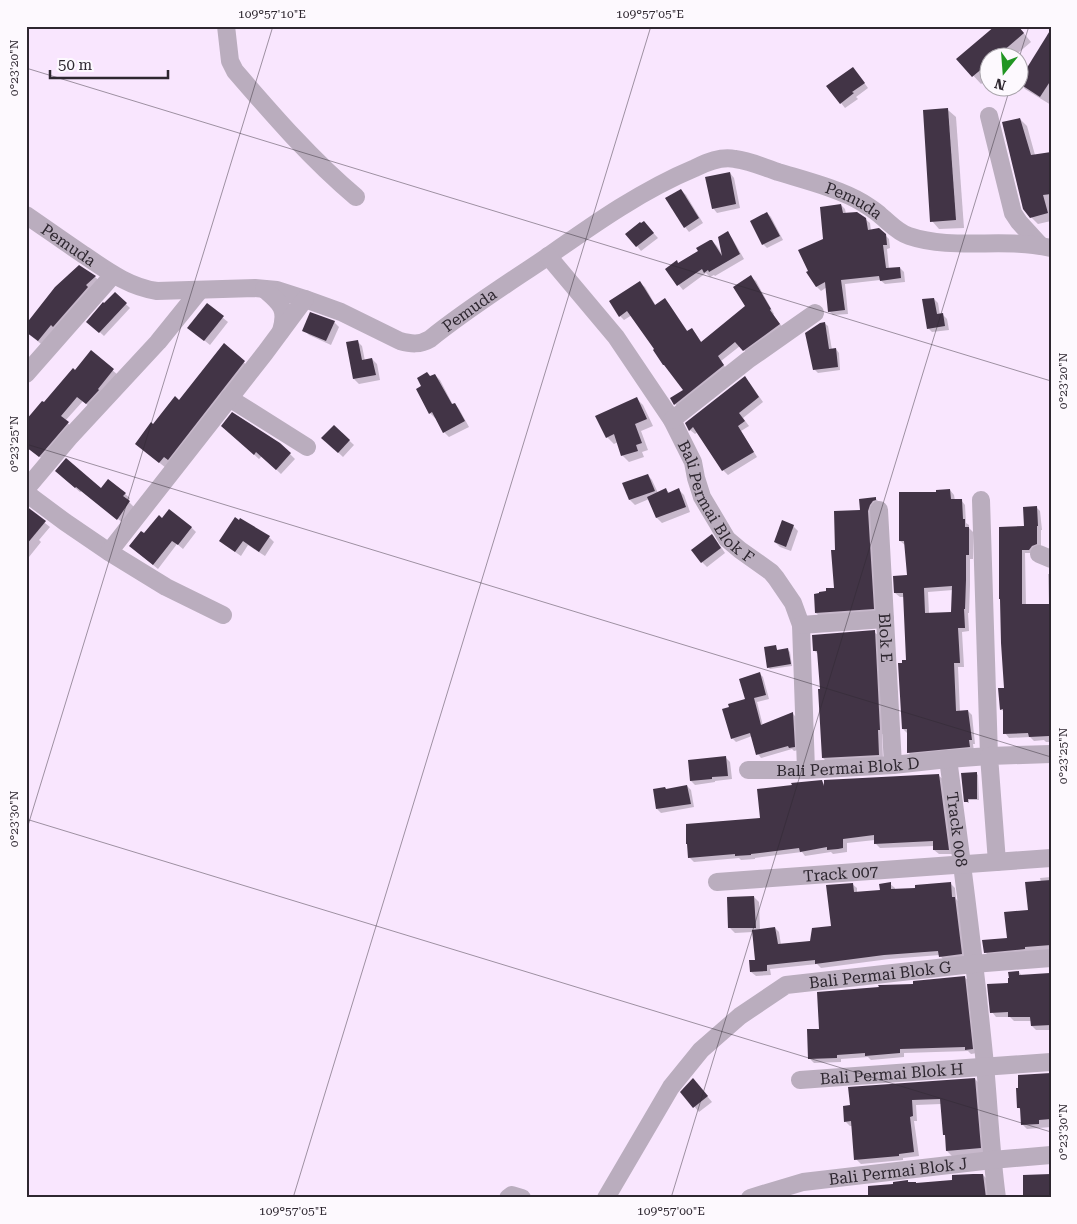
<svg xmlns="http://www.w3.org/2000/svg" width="1077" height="1224" font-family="'Roboto Serif',serif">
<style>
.shadow{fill:#0003;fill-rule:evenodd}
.building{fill:#423446;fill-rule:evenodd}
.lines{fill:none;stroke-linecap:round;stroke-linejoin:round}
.minor{stroke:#baadbe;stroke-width:18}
.ticks{fill:none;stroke:#2e2730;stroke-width:1;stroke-opacity:0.45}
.labels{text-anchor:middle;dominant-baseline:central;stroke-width:5;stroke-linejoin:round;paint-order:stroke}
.street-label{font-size:16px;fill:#2e2730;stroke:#fdf9fe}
.neatline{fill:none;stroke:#2e2730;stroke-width:2}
.ticks-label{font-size:12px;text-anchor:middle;fill:#2e2730}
</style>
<rect width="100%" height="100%" fill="#f9e6fe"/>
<g class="shadow">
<path d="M1018,26L1031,42L1012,58H990V77L981,84L958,59Z"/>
<path d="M1050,33L1051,34V105L1025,89L1020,83V81Z"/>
<path d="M857,73L868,88L856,97L858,99L845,108L841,103Z"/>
<path d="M948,110L956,117L964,228L939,229L932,221Z"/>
<path d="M1020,119L1027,126L1035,155L1051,153V221L1038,224L1031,217Z"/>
<path d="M730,173L734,178L740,208L717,213L713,208Z"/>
<path d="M681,190L686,195L703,223L689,232L685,227Z"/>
<path d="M841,205L845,209L846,214L865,219L870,223L871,231L885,235L889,239L890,248L887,249L889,269L900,268L904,272L905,282L885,284L880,280L845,284L848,314L833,315L829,311L827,287L821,291L817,287L808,272Z"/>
<path d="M767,213L771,217L783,240L767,248L763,244Z"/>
<path d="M648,227L658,238L641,251L637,246Z"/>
<path d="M727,233L732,238L744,259L715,276L714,275L710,277L706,273L683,290L666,269L678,264L699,251L712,241L717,246L723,256Z"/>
<path d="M79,266L95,277L102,283L45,347L26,332Z"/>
<path d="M751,277L756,281L774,314L773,315L784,329L748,354L740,346L721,361L727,370L680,408L675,404L684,390L632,315L624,320L620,316L640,283L645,287L656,306L665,300L669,304L688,332L692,329L696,334L702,343L747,306Z"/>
<path d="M115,294L130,308L104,336L92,325Z"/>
<path d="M934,299L938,303L940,315H943L947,319L949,330L932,332L928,328Z"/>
<path d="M207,305L228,322L210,345L194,332Z"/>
<path d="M334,322L339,327L331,345L309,335L304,330Z"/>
<path d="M824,323L828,326L832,350L836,349L839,353L840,370L818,373L814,369Z"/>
<path d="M357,341L362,346L365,361L372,359L377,364L380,380L359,384L354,379Z"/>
<path d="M224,345L250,368L166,468L136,444L179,401Z"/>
<path d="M91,352L118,375L91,408L83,401L65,421L73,428L45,461L26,446L44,404L76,372Z"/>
<path d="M435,375L440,380L453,405L455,404L459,409L469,427L449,437L444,432L436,417L435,418L430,413L417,390L431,377Z"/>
<path d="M749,382L763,402L743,418L749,426L741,431L757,457L728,475L723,470L698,432L695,434L690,430L687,423Z"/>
<path d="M636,398L643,405L653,426L641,431L648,450L642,452L644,457L629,462L622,455L618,442L614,444L607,437Z"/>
<path d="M334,426L354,445L343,457L323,438Z"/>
<path d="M228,431L280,444L295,459L281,474L262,456L259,459Z"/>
<path d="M648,475L652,480L658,493L666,490L670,493L679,490L684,495L690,512L662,523L657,518L649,499L635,505L630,500L624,484Z"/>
<path d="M61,476L101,490L125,494L130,498L128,501L134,507L123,523L82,491L80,492Z"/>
<path d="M950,490L954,495L955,501L961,500L965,505L966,523L969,525V528L973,532V559H970V585L969,613H968L969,631L962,632L964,667H958L960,712L968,711L972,715L975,744H973L974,751L913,757L908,752L907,733L903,729L907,661L904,597H900L895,593L909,576L905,545L900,541L937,493ZM953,590V613L929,614L928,592Z"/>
<path d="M876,499L880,503L878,613L820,617L816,613L835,589L837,551L861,511Z"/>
<path d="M1036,507L1040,511L1042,530H1041V548L1034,553H1025L1026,606H1049L1048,574H1051V742H1046L1044,740L1034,741L1030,737L1009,738L1005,733L1004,712L1001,709L1005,689L1002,643L1025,527Z"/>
<path d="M26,508L50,527L39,540L41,542L29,557L26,555Z"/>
<path d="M163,519L191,527L196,532L183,549L177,544L158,569L136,551L145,535Z"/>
<path d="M793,526L798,531L791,551L780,547L775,542Z"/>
<path d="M711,536L716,540L725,553L707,567L702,562Z"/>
<path d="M269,537L274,542L265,556L248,545L241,556L225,545L220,540Z"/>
<path d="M874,632L879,636L884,734H882L883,759L828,763L823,758L819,655L814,650Z"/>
<path d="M775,647L778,651L788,650L790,652L792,666L770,669L768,667Z"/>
<path d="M759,673L763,677L769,699L757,702L763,726L793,714L796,717L798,750L794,751L792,749L761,758L758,754L752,736L736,742L732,738L747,700Z"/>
<path d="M726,758L730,762L732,779L715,781V782L695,785L691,781L690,761Z"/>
<path d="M976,773L978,775L979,800H969V803H968L966,801Z"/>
<path d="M939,776L944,780L953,854H939L934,850V846L880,848L876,844L875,840L847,843V852L833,854L831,852L805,856L802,852L755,858V859L741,860L739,858L694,862L689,857L761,819L821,781L825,785Z"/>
<path d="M687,786L691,790L694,807L661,813L657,809Z"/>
<path d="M1051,877V950L990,957L985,952L1008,939L1029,911L1041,882L1040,878Z"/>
<path d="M950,883L955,888L956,899L959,902L966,958L944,961L940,955L889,959L821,968L817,964L770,969L771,975L756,976L751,972L756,961L753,932L735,933L730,928L754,897L759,902L760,930L775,928L779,932L781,945L811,943L832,927L852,884L857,888V893L881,891L890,884L895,888V890L917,889Z"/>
<path d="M1019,972L1022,976L1049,974L1051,976V1030H1036L1032,1026V1021H1014L1010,1017H996L992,1012L1009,985Z"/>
<path d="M964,977L969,981L977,1053L971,1054L968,1051L904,1053V1057L871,1060L868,1057L841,1059V1062L814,1063L810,1059L821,1030Z"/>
<path d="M1051,1074V1127L1027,1129L1022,1124L1021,1110L1019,1108Z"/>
<path d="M975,1079L980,1084L985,1153L952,1156L947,1151L946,1136L944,1134L941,1104L916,1105L917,1121H914L919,1156L903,1158V1160L861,1164L856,1159L853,1126H850L845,1121Z"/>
<path d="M698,1085L712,1102L699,1112L682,1092Z"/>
<path d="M983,1175L988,1180L990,1198H870L909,1184L954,1181Z"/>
</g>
<g class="building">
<path d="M995,26H1018L1024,33L995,58H990V62L972,77L956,59Z"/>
<path d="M1051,29V80L1040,97L1020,84V79Z"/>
<path d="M853,67L865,83L852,92L854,93L840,104L826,86Z"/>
<path d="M948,108L956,220L930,222L923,110Z"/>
<path d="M1020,118L1031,155L1051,152V194L1043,195L1048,213L1030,218L1023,209L1002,122Z"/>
<path d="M730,172L736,204L712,209L705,177Z"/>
<path d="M681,189L699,218L684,228L665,198Z"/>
<path d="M841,204L843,213L857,212L866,218L868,230L879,228L886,234L887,245H883L886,268L900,267L901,278L880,281L879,276L841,280L845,310L828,312L825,282L816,287L806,272L808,271L798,250L823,239L820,207Z"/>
<path d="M767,212L780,236L762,245L750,221Z"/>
<path d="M644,221L654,233L636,247L625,234L640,222L641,223Z"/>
<path d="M728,231L740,254L709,272L708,270L704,273L702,269L677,286L665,269L677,260L678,263L698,251L696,248L710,240H712L722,256L718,237Z"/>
<path d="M79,265L96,276L86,285L88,287L53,327L51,325L38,341L26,332V324L55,287Z"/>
<path d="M751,275L771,309L770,310L780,324L743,351L735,342L718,356L724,365L674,405L670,398L683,390L664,365H663L653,350L654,349L627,311L619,317L609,301L640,281L655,305L665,298L687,331L692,328L701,342L745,306L733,287Z"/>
<path d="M115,292L127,303L99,333L86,322L103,302L104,303Z"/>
<path d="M934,298L937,314L943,313L945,326L927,329L922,299Z"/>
<path d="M207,303L224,316L204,341L187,328Z"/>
<path d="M310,312L335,321L326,341L302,331Z"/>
<path d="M825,322L829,349L836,348L838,367L813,370L805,333L820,323Z"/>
<path d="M358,340L362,360L372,358L376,375L353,379L346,342Z"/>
<path d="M224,343L245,361L168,460L164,457L159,463L135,444L151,422L153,424L175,396L179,400Z"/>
<path d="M91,350L114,369L98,389L99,390L86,404L77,397L61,416L69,422L39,457L26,447V420L42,401L44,402L73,368L75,370Z"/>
<path d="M427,372L430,376L435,374L452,404L455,403L465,421L443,433L432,412L429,414L416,389L421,386L417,378Z"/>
<path d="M745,376L759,397L739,413L745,421L738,426L754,452L722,471L693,427L689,431L685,423Z"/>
<path d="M637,397L647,419L635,424L642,443L636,445L638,451L621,456L614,434L606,438L595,416Z"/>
<path d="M232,412L280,443L291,453L276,470L256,452L254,455L221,426Z"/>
<path d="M334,425L350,440L338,453L321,438Z"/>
<path d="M66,458L101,488L108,479L126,493L123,496L130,501L117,520L76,487L75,488L55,471Z"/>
<path d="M648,474L655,491L629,500L622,483Z"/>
<path d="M666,488L668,493L679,488L686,507L656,518L647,497Z"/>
<path d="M950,489L951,499H962L963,519H965V527H969V555H966V580L965,609H964L965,628H958L960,663H954L956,711L968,710L972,740H969L970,747L907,753V729H902L898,663H902V660H906L903,593H894L893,576L907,575L904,541H899V492H936V490ZM952,586L951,612L925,613L924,588Z"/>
<path d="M876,497V500L873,501L870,505L868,511L874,609L815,613L814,594L819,593V592L826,591V588H834L831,550H835L834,511L860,510L859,499Z"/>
<path d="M26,506L46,521L26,545Z"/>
<path d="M1037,506L1038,526H1037V544L1032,546L1029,550H1022V604H1051V730H1049V736L1029,737L1028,733L1003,734V709L1000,710L998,688H1004L1001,643L1000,599H999V527L1024,526L1023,507Z"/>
<path d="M169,509L192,527L178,545L172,541L153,565L129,546L141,531L144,533L159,515L162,518Z"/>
<path d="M235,517L239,520L240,518L270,536L259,552L243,541L235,552L219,541Z"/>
<path d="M782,520L794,525L786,547L774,542Z"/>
<path d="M712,534L721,548L701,563L691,550Z"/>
<path d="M875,630L880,730H878L879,755L822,758L818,689H820L817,651H813L812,635Z"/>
<path d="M776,645L777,650L788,648L791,664L767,668L764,647Z"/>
<path d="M760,672L766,695L754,698L761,725L793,712L795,747L789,748L788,746L756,755L750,733L731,739L722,709L729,707L728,704L745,699L739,679Z"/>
<path d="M726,756L728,776L712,777V779L690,781L688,760Z"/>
<path d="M977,772V799H968V802H964L961,773Z"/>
<path d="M939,774L949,850H933V841L874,844V835L843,839V848L838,849L827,850V847L800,852L799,848L751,854V855L735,856V854L688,858L687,844H686V824L760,818L757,789L792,785L791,783L822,780L824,786V780Z"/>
<path d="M687,785L691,804L656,809L653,789L665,787L666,789Z"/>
<path d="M1051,880V945L1025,947V949L984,953L982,940L1007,938L1004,912L1028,910L1025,882Z"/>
<path d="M891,882V889L915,888V885L951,882L952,897H955L962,954L939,957L938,951L884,955L815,964V960L767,965V971L750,972L749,960H755L752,930L775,927L778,944L810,941L812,928L831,926L826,885L853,883L854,892L880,890L879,884Z"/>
<path d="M754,896L756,928H728L727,897Z"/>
<path d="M1019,971V975L1050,973L1051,1025L1031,1026L1030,1017H1008V1012L990,1013L987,984L1008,983V978H1009L1008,972Z"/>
<path d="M965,976L973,1049L965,1050V1047L900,1049V1053L865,1056V1053L837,1055V1058L808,1059L807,1029H819L817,992L879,987L878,985H881L913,984V981Z"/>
<path d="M1051,1073V1119L1039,1120V1124L1021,1125L1020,1108H1017L1016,1088H1018V1075Z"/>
<path d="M693,1078L708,1096L693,1108L680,1092Z"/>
<path d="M975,1078L981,1148L946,1151L945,1135H943L940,1099L912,1100L913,1116L910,1117L914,1152L899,1154V1156L854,1160L851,1121L844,1122L843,1106L850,1105L848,1087Z"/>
<path d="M973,1174H983L986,1198H868V1186L893,1184V1182L908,1180V1182H916V1183L952,1180V1175Z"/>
<path d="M1051,1174V1198H1023V1175Z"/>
</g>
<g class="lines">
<g class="minor">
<path d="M226,26L230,61L235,71C273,115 311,159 356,197"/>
<path d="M989,116L1013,213L1019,222L1040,245"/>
<path id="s1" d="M26,215C45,228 63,241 81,253C105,269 128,287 157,291L255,288L277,290L305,299L341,312L400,341C411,344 420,345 430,339C467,309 507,284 547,257C594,224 642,190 695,168C707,162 721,156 735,159C750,161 764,167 778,172C804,180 840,189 863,203C869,207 876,211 881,216C890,223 897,232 909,236C953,251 1005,237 1051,248"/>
<path id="s2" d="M548,256L616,337L672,420L693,462L696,478L702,497L727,539L740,550L771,572L776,578L793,603L801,625L806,770"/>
<path d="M264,289C280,303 288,308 281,331"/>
<path d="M26,374L113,275"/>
<path d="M229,398L307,447"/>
<path d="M672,420L748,360L815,313"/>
<path d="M26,489L69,438L158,342L200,290"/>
<path d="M26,493L65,522L109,552L166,587L223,615"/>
<path id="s3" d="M879,510L893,765"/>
<path d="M109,552L265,353L305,299"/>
<path d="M1039,554L1051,559"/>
<path d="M801,625L885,619"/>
<path id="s4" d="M948,759C962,861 975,963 985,1065C989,1109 991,1154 997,1198"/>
<path id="s5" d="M748,770H806L893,765L948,759L989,756L981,500"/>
<path d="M997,862L989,756L1051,754"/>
<path id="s6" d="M717,882L1051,858"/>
<path id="s7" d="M800,1080L1051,1062"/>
<path d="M508,1198L512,1195L522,1198"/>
<path id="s8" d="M606,1198L671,1087L701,1050L740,1016L786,985L973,964L1051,958"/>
<path id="s9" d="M750,1198L803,1182L992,1160L1051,1155"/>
</g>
</g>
<path class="ticks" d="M1019,58L1029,26M26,68L1051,381M26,444L1051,757M26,819L1051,1132M26,832L273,26M26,1195L37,1198M293,1198L651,26M671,1198L1010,88M1049,1198L1051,1191"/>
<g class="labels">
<g class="street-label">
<text stroke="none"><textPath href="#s1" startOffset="921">Pemuda</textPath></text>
<text stroke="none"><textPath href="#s1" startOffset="52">Pemuda</textPath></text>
<text stroke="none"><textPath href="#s1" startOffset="486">Pemuda</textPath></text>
<text stroke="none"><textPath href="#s2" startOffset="300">Bali Permai Blok F</textPath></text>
<text stroke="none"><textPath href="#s3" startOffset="128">Blok E</textPath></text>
<text stroke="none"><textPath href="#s5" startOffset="100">Bali Permai Blok D</textPath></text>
<text stroke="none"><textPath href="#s4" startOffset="71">Track 008</textPath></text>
<text stroke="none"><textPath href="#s6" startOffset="124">Track 007</textPath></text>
<text stroke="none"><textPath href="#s8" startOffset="378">Bali Permai Blok G</textPath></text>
<text stroke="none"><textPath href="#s7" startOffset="92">Bali Permai Blok H</textPath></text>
<text stroke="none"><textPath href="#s9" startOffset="151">Bali Permai Blok J</textPath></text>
</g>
</g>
<rect width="1077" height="1224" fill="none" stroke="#fdf9fe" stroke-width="55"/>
<g transform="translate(1004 72) rotate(197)"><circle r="24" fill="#fdf9fe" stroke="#aaa5ac"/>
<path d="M0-4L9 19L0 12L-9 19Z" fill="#219523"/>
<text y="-8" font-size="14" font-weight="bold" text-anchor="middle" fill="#2e2730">N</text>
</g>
<path d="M50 70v8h118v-8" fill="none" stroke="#2e2730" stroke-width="2.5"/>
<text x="58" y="70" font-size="15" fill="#2e2730" stroke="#fdf9fe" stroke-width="4" paint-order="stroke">50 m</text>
<rect x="28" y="28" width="1022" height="1168" class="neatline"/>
<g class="ticks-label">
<text x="272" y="18">109°57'10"E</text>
<text x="650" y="18">109°57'05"E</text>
<text transform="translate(14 68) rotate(-90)" y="4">0°23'20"N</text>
<text transform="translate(1063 381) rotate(-90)" y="4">0°23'20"N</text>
<text transform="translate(14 444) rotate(-90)" y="4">0°23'25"N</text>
<text transform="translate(1063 756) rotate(-90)" y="4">0°23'25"N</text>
<text transform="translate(14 819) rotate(-90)" y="4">0°23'30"N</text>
<text transform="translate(1063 1132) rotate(-90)" y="4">0°23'30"N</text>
<text x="293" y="1215">109°57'05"E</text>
<text x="671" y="1215">109°57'00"E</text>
</g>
</svg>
